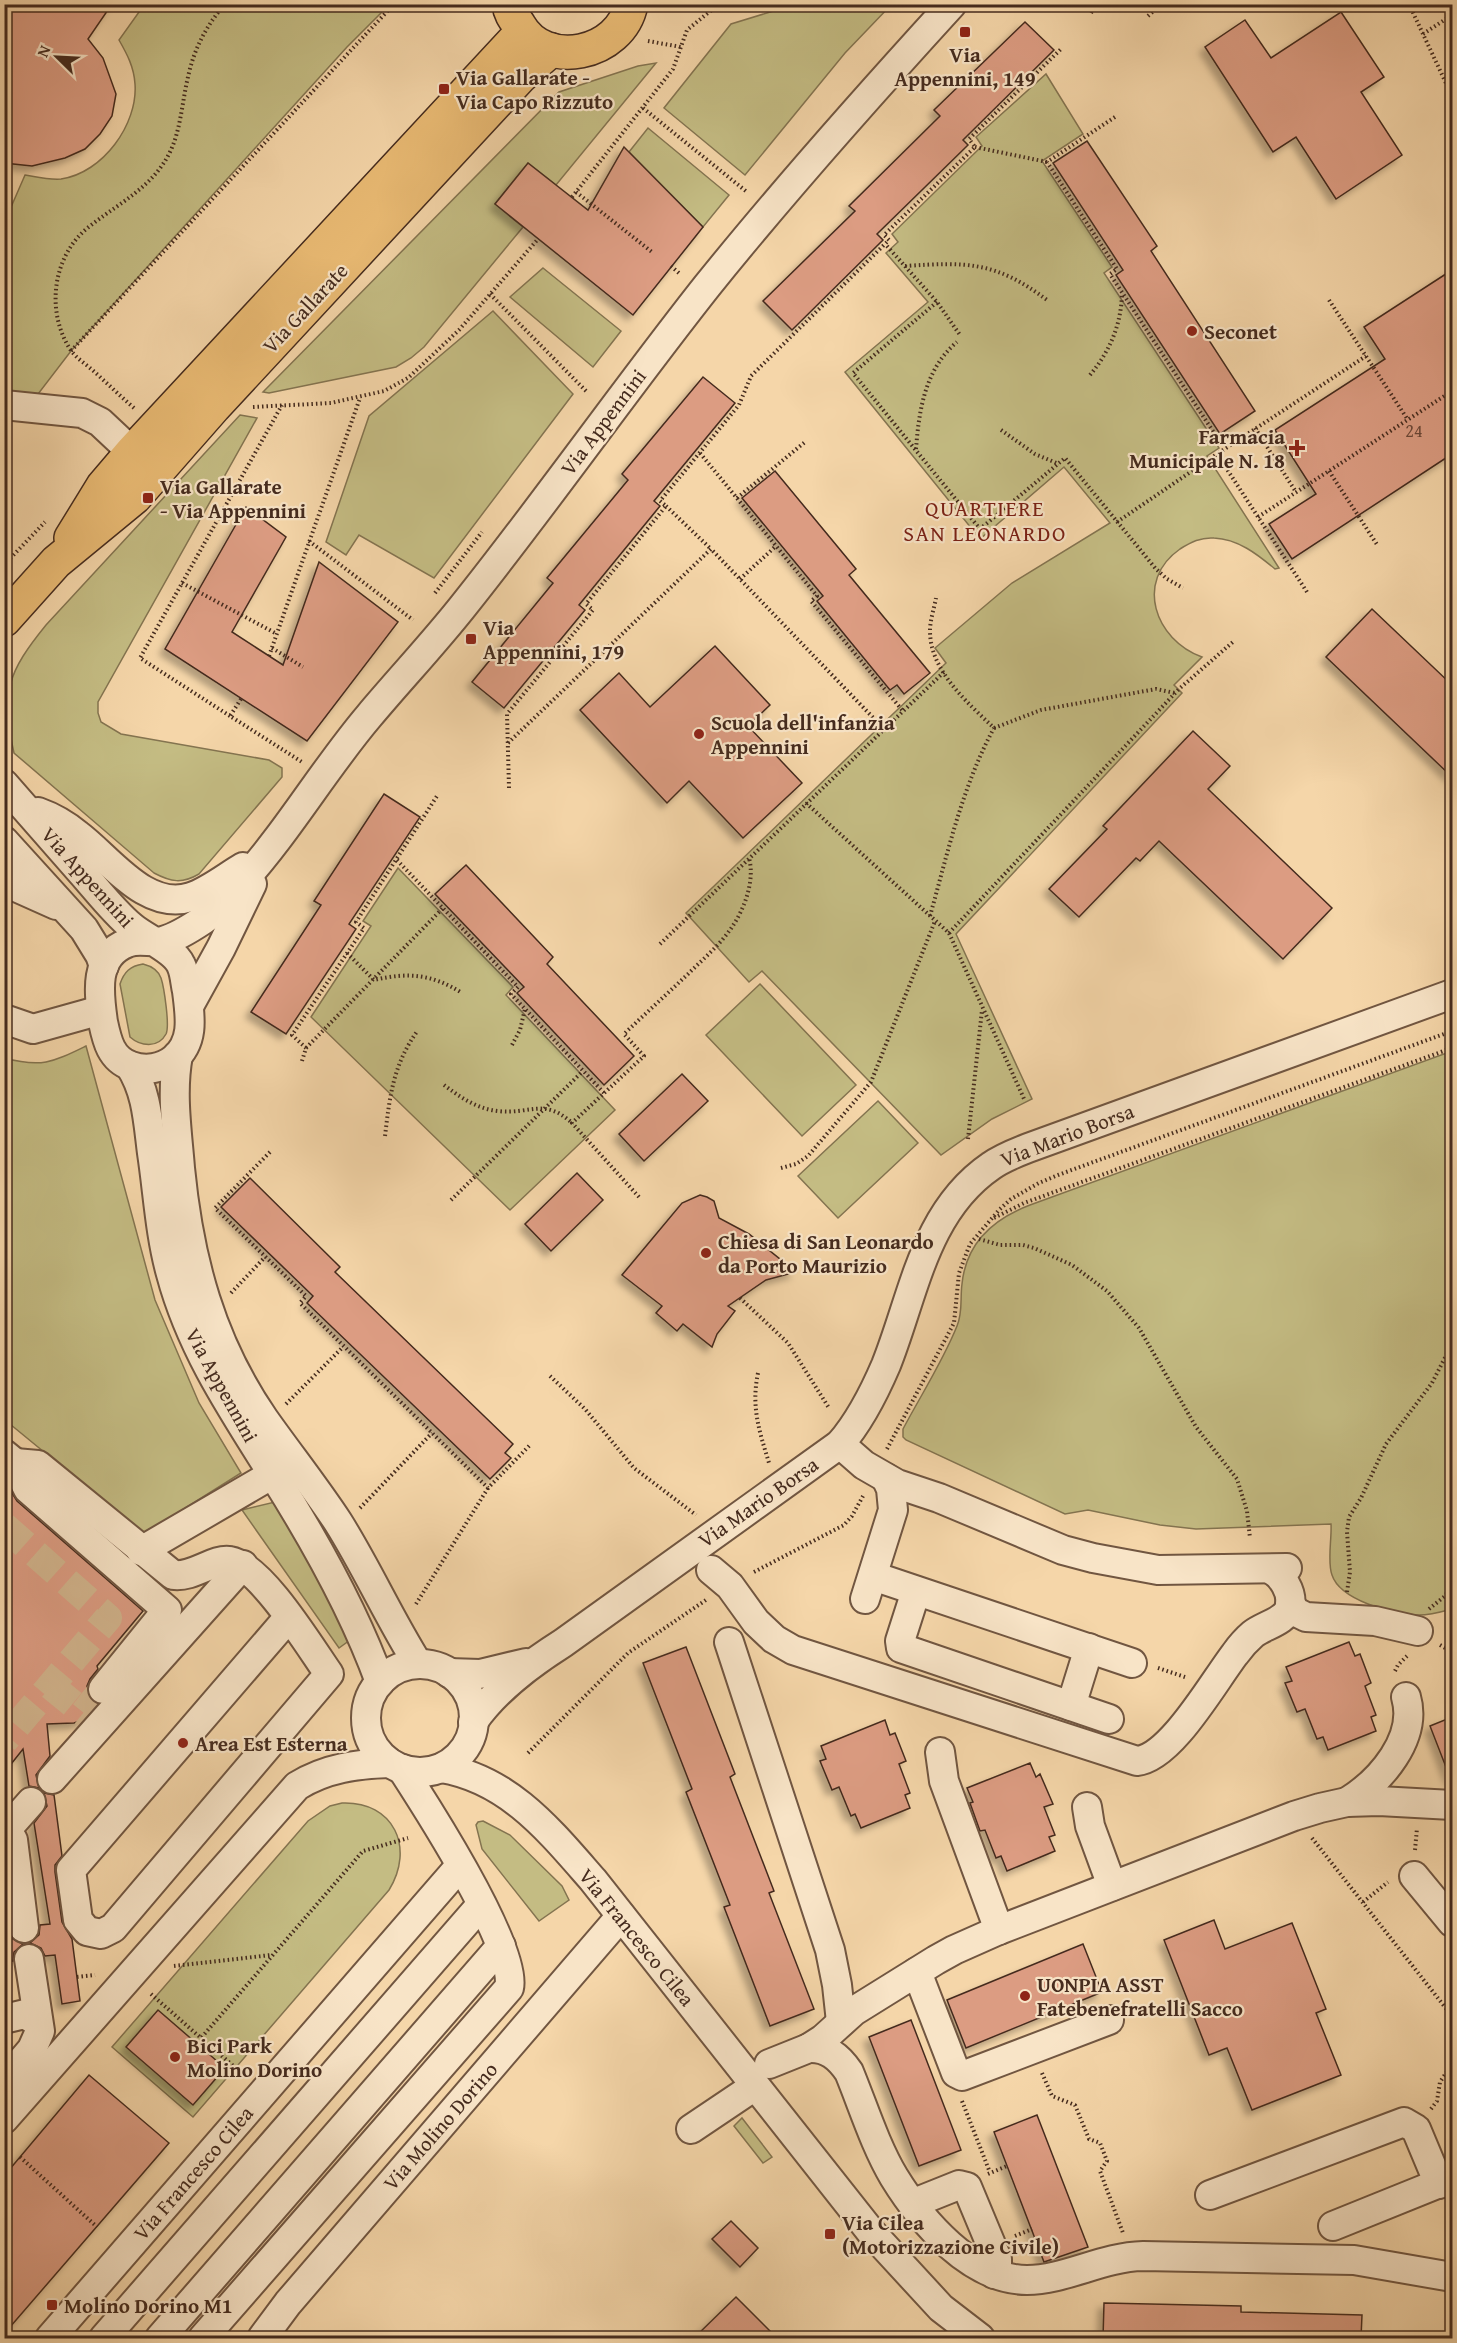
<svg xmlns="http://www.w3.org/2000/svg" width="1457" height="2343" font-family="'Gentium Book Plus',serif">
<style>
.green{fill:#c4bc83;stroke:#847450;stroke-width:1.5}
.building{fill:#dc9c82;stroke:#452b1e;stroke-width:1.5;filter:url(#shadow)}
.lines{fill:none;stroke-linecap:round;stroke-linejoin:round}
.minor-tunnel{stroke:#d2b48d;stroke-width:28;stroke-dasharray:28 14;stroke-linecap:butt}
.minor-casing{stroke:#715641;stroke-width:32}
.major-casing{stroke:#452b1e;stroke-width:36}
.path{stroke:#452b1e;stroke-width:4;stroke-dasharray:1.5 3;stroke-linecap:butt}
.minor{stroke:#f8e4c7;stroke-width:28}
.major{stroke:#eabb74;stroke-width:33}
.poi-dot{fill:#8f2418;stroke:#f8e4c7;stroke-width:2}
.labels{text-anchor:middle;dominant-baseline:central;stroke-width:4.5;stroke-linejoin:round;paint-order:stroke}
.number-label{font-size:18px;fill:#6b4737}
.poi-label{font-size:21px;font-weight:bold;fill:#452b1e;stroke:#f8e4c7;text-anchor:start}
.street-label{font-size:21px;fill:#452b1e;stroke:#f8e4c7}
.neighbourhood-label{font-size:22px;letter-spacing:1.5px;fill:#7a1f14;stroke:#f8e4c7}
</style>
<defs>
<filter id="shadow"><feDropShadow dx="-5.5" dy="5.5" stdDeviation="3" flood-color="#0004"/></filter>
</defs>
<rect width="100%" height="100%" fill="#f5d6a9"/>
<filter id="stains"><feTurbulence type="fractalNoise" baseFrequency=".00333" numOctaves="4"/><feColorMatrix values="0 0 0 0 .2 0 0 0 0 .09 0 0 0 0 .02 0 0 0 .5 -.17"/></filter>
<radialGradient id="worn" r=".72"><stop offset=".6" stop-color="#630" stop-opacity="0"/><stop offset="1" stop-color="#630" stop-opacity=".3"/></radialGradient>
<g class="green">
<path d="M144,5H389L347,47L71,351L35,398L5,392V221L25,175C37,177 49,180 61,179C103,173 138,124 135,84C134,67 127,54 119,40Z"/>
<path d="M793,5H891L845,53L745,175L664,108L731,24Z"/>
<path d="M656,63L556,185L528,163L495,204L523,227L424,347L411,358L396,367L269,393L263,392L559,92L638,66Z"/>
<path d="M1046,74L1083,134L1042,161L1112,267L1104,273L1219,448L1207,456L1279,568L1275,569C1257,554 1238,539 1214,538C1201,537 1191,542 1180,549C1134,581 1155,640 1202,657L1174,685L1182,693L956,934L1032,1099L992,1119L941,1155L762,971L749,982L686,913L946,663L935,648L1012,583L1110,523L1064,467L980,539L845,372L928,302L886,253L898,242L892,234L982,146L976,137Z"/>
<path d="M648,128L729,195L703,227L629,152Z"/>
<path d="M543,268L621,331L593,367L510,297Z"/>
<path d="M493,311L573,394L434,578L359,535L346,555L326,542L369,416Z"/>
<path d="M240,415L257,418L98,702V713L101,722L121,734L269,760L282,768V777L199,874C182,884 171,882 154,873L14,753C0,692 8,672 46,625Z"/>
<path d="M398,868L513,987L506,995L615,1110L510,1210L311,1017L371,926L363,921Z"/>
<path d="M143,964C151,966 158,970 161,978C164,987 170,1026 166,1034C158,1049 140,1046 130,1037L120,984C124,972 130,966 143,964Z"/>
<path d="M760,984L856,1085L802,1136L706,1035Z"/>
<path d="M86,1046L155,1300L199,1403L241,1473L144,1534L5,1420L4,1058C42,1068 53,1062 86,1046Z"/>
<path d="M1452,1051V1609C1441,1612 1428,1616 1416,1615C1392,1614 1340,1600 1332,1575C1327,1562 1332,1538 1331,1524L1196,1529L1160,1525L1088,1510L1065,1514L906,1440L903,1437V1429C921,1395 943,1361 957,1326C963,1312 960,1298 962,1284C966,1243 993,1219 1030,1205Z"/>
<path d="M878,1101L918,1143L838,1218L798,1176Z"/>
<path d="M279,1501L350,1640L339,1648L242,1510Z"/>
<path d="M342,1803C394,1801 415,1848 389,1890L193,2117L112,2047L308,1821L330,1806Z"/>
<path d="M483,1821L510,1835L562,1886L569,1900L539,1921L482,1849L476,1825L478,1822Z"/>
<path d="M742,2118L772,2157L763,2163L734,2126Z"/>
</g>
<g class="building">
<path d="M4,4H112L88,39L103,58L116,94L112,116L100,134L85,149L65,158L32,166L4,163Z"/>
<path d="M1341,12L1384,77L1361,92L1402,155L1336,199L1296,137L1273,152L1205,47L1245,20L1271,58Z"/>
<path d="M1025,22L1054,50L963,140L968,145L877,234L883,240L792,330L763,301L855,211L849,206L940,116L934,110Z"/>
<path d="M1087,141L1157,246L1151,251L1255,411L1220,434L1116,275L1123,270L1053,163Z"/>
<path d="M624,147L703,227L633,315L495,204L528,163L588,210Z"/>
<path d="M1452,270V454L1292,559L1269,524L1316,494L1275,430L1385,359L1364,327Z"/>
<path d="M703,377L735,403L654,501L660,506L579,605L585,610L504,708L472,682L553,583L547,578L628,480L622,474Z"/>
<path d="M775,471L856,569L849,575L930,673L904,694L897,685L890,690L817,601L823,596L742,498Z"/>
<path d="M246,507L286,537L232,632L283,665L319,562L398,622L307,741L165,649Z"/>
<path d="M1372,609L1452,685V777L1326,657Z"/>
<path d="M715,646L770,705L748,726L802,783L743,838L689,781L667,803L580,710L619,673L650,707Z"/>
<path d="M1193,731L1230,766L1208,789L1332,908L1283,959L1159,841L1140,861L1136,858L1079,917L1049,889L1107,829L1103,826Z"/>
<path d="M384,794L420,817L349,924L356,929L286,1034L251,1012L321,905L314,901Z"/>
<path d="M466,865L553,957L547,964L634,1056L604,1085L517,993L524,987L435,894Z"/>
<path d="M682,1074L708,1101L644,1161L619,1134Z"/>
<path d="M577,1173L603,1200L551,1251L525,1224Z"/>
<path d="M250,1178L340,1267L335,1272L513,1444L505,1453L511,1458L490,1479L307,1303L313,1296L221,1207Z"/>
<path d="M700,1195L707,1197L714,1201L719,1218L749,1234L796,1272L766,1280L728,1306L735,1311L717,1334L712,1347L683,1324L677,1331L656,1313L662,1306L622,1275L682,1203Z"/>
<path d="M4,1480L17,1501L143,1611L97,1666L98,1669L90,1679L87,1686V1694L97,1704L83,1720L74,1723L47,1724L50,1756L36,1775L39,1788L29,1786L23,1749L4,1773Z"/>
<path d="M1349,1642L1355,1656L1360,1654L1371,1683L1365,1686L1376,1715L1371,1717L1376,1731L1328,1750L1323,1737L1317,1739L1305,1709L1297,1712L1285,1683L1292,1681L1286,1667Z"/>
<path d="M686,1647L735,1774L730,1777L774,1891L769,1893L814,2009L770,2026L724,1907L730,1905L686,1792L692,1789L643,1663Z"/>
<path d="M1452,1717V1780H1451L1430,1726Z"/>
<path d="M885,1720L890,1735L895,1733L906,1761L899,1764L910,1793L905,1795L910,1808L861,1828L855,1814L851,1816L839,1787L832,1790L820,1761L826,1759L821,1746Z"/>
<path d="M1030,1763L1036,1777L1040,1774L1053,1804L1044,1807L1055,1835L1049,1837L1055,1851L1007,1871L1001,1856L996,1858L985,1830L980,1831L970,1803L973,1802L967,1788Z"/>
<path d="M44,1793L54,1795L62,1856L55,1865V1872L62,1922L72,1939L80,2001L62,2004L55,1955L45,1956L41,1948L30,1943L39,1935L40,1925L50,1924L34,1823L47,1806Z"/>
<path d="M1214,1920L1225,1949L1292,1923L1326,2009L1316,2013L1341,2075L1252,2110L1227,2048L1209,2055L1164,1940Z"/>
<path d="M8,1930L11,1938L23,1944L14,1952L13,1961L4,1963V1931Z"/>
<path d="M1083,1944L1102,1992L966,2048L947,2000Z"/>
<path d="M158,2010L225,2068L193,2105L126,2047Z"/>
<path d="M911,2020L961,2150L919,2166L869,2037Z"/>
<path d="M89,2075L169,2143L4,2334V2176Z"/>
<path d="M1037,2115L1088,2247L1044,2262L994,2132Z"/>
<path d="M731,2221L758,2248L740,2267L712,2239Z"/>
<path d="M736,2297L777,2338H694Z"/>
<path d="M1104,2303L1241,2306V2312L1362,2315L1361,2338H1103Z"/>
</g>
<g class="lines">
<g class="minor-tunnel">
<path d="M4,1526L108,1618L4,1741"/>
<path d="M51,1686L84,1713L103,1689"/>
</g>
<defs>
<g id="minor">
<path d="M4,405L82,413L100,422L132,452"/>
<path d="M4,784C30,814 56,843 82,873C98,891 113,911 132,927C146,939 174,949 181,965C185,973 185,983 187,991C190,1016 195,1041 174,1059C162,1069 145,1071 131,1066C111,1059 107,1041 103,1022C99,994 93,956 127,943C138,938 151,943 163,941C177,937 191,928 203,920C218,910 230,895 242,882C289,830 324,769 369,716C400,679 434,643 464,605C547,501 624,391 707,286C785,189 868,96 952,4"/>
<path d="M38,812C52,817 66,825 78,835C109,858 146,912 191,897C209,891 226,877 243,867"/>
<path d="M4,841L84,929L100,955L104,966"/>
<path d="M4,877L18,888L56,905"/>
<path d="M189,1006L221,948L252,884"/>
<path d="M4,1019L33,1029L101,1010"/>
<path d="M178,1055C171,1093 177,1130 180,1168C189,1260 211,1342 264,1419C288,1453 315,1487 338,1522C367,1568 389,1618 418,1664"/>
<path d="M130,1066C147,1092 148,1122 152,1153C158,1193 160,1235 171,1274C191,1349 233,1411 274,1476C315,1541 354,1610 380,1682"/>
<path d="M840,1444L864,1465L897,1484L939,1498L1063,1550L1093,1558L1158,1570L1287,1568"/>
<path d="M4,1454L15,1463L28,1489L167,1610L103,1689"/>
<path d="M15,1463L38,1465L173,1575C193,1578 214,1558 230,1561C261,1566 310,1647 329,1674L113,1928L101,1934L87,1931L78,1920L71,1870L289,1617"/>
<path d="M141,1551L273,1474"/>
<path d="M711,1570L730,1586L756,1622L774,1639L793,1650L1137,1761C1171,1758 1214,1681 1235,1654C1240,1647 1246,1640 1253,1634C1263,1626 1286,1621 1290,1607C1293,1592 1282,1575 1270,1569"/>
<path d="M873,1576L1132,1663"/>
<path d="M916,1591L900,1641L901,1648L1109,1719"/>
<path d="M865,1599L893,1510L891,1489L886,1478"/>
<path d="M1290,1604L1296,1612L1306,1617L1375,1621L1418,1631"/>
<path d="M729,1642L830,1950L837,1985L841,2022"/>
<circle cx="420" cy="1718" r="54"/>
<path d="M449,1673L480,1674L526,1663"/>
<path d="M1071,1706L1089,1648"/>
<path d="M473,1722C496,1689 530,1664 563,1643L840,1444C860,1421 874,1393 886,1365C914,1295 924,1212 991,1166C1002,1158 1015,1153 1028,1148L1452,994"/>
<path d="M940,1752L944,1781L999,1930"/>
<path d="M441,1768C509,1779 550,1831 593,1880L871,2232L941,2308L980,2338"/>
<path d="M52,1779L243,1565"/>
<path d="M1347,1802C1381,1781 1418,1738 1406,1697"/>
<path d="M1087,1807L1090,1826L1112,1886"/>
<path d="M4,1824L13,1840L24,1928"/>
<path d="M8,1828L31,1802"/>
<path d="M1414,1876L1452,1922"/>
<path d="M917,1972L956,2073L962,2076L1109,2020"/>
<path d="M4,2019L25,2014L38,2022"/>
<path d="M809,2048C827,2047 839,2057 849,2072C863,2106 875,2145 894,2177C921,2221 971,2280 1027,2280C1065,2280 1102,2257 1143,2256L1354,2260L1452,2277"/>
<path d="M769,2064L809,2048L823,2039L854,2011L936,1960L954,1950L999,1930L1294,1816L1320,1808L1347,1802L1379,1801L1452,1805"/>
<path d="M4,2082L32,2049L40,2031L29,1959"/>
<path d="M4,2119L297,1786C326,1768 357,1764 390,1763"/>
<path d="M691,2129L755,2086"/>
<path d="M1210,2195L1404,2122L1416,2129L1439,2184"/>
<path d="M914,2203L959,2185L967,2187L997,2259V2268L994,2274"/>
<path d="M1333,2226L1452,2178"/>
<path d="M50,2338L460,1866"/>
<path d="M104,2338L481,1905"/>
<path d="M160,2338L501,1946"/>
<path d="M203,2338L509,1988C519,1950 426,1806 402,1769"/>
<path d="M262,2338L288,2303L621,1916"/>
</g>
<g id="major">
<path d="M509,4C510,13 514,18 519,25C545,71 621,55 631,4"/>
<path d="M71,538L103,486L132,452L522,32"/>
<path d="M4,620L56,562L135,497L214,407L520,77L551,50"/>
</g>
</defs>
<use href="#minor" class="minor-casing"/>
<use href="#major" class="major-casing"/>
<g class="path">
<path d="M1149,4L1151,11"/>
<path d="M1409,4L1452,96"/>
<path d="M1091,13L1097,4"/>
<path d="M1148,16L1161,4"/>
<path d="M1423,34L1452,15"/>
<path d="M648,41L681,47"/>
<path d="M643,108L747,192"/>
<path d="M1115,117L1047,162L1117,269L1110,274L1218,439"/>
<path d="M975,147L1047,162"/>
<path d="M576,192L652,252"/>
<path d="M572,197L673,69L687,30L719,4"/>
<path d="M887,246L937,302L960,335"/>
<path d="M671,266L680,274"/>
<path d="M905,266C967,262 995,261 1047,300"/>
<path d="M490,294L588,393"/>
<path d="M1329,300L1408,420"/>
<path d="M937,302L853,373L980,529L1065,458L1156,569L1167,579L1183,588"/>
<path d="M71,351L394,4"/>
<path d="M1090,375C1110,351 1121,325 1122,294"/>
<path d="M253,407L331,403L384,391L408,378L459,330L538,239"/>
<path d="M134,408C119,395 105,381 90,368C83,362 75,357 70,349C45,310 53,254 90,226C119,203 153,187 170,152C181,129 182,102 188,77C194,49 206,26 225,4"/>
<path d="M1255,428L1296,492"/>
<path d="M1001,430L1035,454L1059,464"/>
<path d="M916,449C919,410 925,369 957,342"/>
<path d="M700,453L817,596L811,601L903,711"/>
<path d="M1329,471L1378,546"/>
<path d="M737,498L805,442"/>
<path d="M666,506L711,549"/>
<path d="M1258,517L1452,391"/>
<path d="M1117,522L1217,454"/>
<path d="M309,541L413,620"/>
<path d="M4,565L45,522"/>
<path d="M740,579L776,546"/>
<path d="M182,583L277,634"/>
<path d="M1307,592L1217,454L1366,356"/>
<path d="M435,593L482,532"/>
<path d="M272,648L303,667"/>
<path d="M269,656L360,398"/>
<path d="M241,699L230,716L302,762"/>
<path d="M230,716L140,658L282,405"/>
<path d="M994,728L1041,710L1156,689L1175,693"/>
<path d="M508,743L711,549L884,729"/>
<path d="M509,788L507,714L593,610L586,604L666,506L660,501L739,405L751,376L889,240L884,235L975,147L969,139L1061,49"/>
<path d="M806,803L949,933L1025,1101"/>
<path d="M397,860L518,987L511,994L604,1093"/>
<path d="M930,916C948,852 962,787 994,728C968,703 930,671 930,631C930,620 934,609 936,598"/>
<path d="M949,933L1179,689L1234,641"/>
<path d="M660,944L944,672"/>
<path d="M347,953L374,980C408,972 432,974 462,993"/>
<path d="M512,1045L520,1030L525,1009"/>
<path d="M306,1048L443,908"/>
<path d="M302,1061L306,1048L292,1035L364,928L356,922L437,796"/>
<path d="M444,1085C460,1097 477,1109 498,1111C529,1115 544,1097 572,1123"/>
<path d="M385,1136C390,1095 393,1065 418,1030"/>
<path d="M968,1139L982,1010"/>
<path d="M270,1152L215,1208L306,1296L300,1303L488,1488L531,1444"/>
<path d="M781,1168L796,1164L808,1156L871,1082L935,921"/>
<path d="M639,1197L572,1123L644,1056L624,1034C645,1014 667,994 688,974C703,959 720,945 732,927C745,908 755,880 749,858"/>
<path d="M451,1200L583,1071"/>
<path d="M994,1218L1024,1203L1452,1048"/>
<path d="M979,1239L1000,1245H1023L1034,1248L1072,1265L1107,1291L1139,1328L1196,1427L1237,1479L1247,1511L1250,1538"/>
<path d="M231,1293L265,1257"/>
<path d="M740,1298L788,1343L829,1408"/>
<path d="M758,1373C751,1407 759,1430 769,1463"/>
<path d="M550,1376L585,1409L634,1468L696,1515"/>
<path d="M286,1404L343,1347"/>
<path d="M887,1449L954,1323L959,1273L970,1244L999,1210L1011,1199L1039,1183L1058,1175L1452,1031"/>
<path d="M360,1508L432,1433"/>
<path d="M754,1572L844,1525L852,1516L863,1496"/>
<path d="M1347,1592L1350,1572L1347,1532L1349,1517L1361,1498L1386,1444L1432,1383L1452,1344"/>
<path d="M416,1604L488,1488"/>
<path d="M1429,1609L1445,1596L1452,1585"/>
<path d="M1440,1645L1452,1652"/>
<path d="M1158,1668L1185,1677"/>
<path d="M1395,1671L1398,1665L1407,1656"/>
<path d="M528,1753L628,1653L706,1600"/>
<path d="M1312,1838L1452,2016"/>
<path d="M1415,1850L1417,1828"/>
<path d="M1363,1902L1388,1882"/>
<path d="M174,1966L271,1955"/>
<path d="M77,1977L95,1975"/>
<path d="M151,1994L201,2038L363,1851L408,1838"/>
<path d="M201,2038L244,2075"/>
<path d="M1042,2073L1052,2096L1075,2105L1089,2139L1100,2143L1107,2161L1100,2171L1123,2233"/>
<path d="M962,2101L989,2170"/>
<path d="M1431,2109L1437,2101L1440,2082L1452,2064"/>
<path d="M20,2157L97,2227"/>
<path d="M988,2174L1007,2166"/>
<path d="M1015,2236L1032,2229"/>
</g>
<use href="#minor" class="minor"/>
<use href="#major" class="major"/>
</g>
<g class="poi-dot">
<rect x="959" y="26" width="12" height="12" rx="3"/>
<rect x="438" y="83" width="12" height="12" rx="3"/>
<circle cx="1192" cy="331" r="6"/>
<path d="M1294 439h6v6h6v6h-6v6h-6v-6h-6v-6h6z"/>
<rect x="142" y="492" width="12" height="12" rx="3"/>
<rect x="465" y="633" width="12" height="12" rx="3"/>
<circle cx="699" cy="734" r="6"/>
<circle cx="706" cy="1253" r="6"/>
<circle cx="183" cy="1743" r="6"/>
<circle cx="1025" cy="1996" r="6"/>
<circle cx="175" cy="2057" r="6"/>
<rect x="824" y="2228" width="12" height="12" rx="3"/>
<rect x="46" y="2299" width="12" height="12" rx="3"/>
</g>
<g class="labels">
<g class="number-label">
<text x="1414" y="430">24</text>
</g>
<g class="poi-label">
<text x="965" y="54" text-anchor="middle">Via<tspan x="965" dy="24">Appennini, 149</tspan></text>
<text x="456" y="77">Via Gallarate -<tspan x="456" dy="24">Via Capo Rizzuto</tspan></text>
<text x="1204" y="331">Seconet</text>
<text x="1285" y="436" text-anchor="end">Farmacia<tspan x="1285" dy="24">Municipale N. 18</tspan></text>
<text x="160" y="486">Via Gallarate<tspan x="160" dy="24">- Via Appennini</tspan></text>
<text x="483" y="627">Via<tspan x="483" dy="24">Appennini, 179</tspan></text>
<text x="711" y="722">Scuola dell'infanzia<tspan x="711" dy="24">Appennini</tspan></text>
<text x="718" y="1241">Chiesa di San Leonardo<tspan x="718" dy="24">da Porto Maurizio</tspan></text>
<text x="195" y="1743">Area Est Esterna</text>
<text x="1037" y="1984">UONPIA ASST<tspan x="1037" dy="24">Fatebenefratelli Sacco</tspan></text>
<text x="187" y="2045">Bici Park<tspan x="187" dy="24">Molino Dorino</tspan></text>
<text x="842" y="2222">Via Cilea<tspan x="842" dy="24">(Motorizzazione Civile)</tspan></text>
<text x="64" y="2305">Molino Dorino M1</text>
</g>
<g class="street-label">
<text transform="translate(305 308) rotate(-47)">Via Gallarate</text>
<text transform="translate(603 422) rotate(-53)">Via Appennini</text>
<text transform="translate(88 877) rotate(48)">Via Appennini</text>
<text transform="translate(1067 1135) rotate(-21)">Via Mario Borsa</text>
<text transform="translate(222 1385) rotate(61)">Via Appennini</text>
<text transform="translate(758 1502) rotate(-35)">Via Mario Borsa</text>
<text transform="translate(637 1937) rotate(51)">Via Francesco Cilea</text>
<text transform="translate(440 2126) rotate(-49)">Via Molino Dorino</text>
<text transform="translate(193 2173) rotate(-49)">Via Francesco Cilea</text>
</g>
<g class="neighbourhood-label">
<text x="985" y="508">QUARTIERE<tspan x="985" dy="25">SAN LEONARDO</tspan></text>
</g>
</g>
<rect width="1457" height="2343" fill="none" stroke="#f5d6a9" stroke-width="24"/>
<rect x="6" y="6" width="1445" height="2331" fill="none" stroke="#452b1e" stroke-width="3"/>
<rect x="12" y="12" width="1433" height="2319" fill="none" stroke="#452b1e" stroke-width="1.5"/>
<g transform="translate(57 57) rotate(294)" stroke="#f8e4c7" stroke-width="4.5" paint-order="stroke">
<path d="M0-4.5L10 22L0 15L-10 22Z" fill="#452b1e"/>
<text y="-9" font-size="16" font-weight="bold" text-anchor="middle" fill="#452b1e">N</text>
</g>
<rect width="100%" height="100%" filter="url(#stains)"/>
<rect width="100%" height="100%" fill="url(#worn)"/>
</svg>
